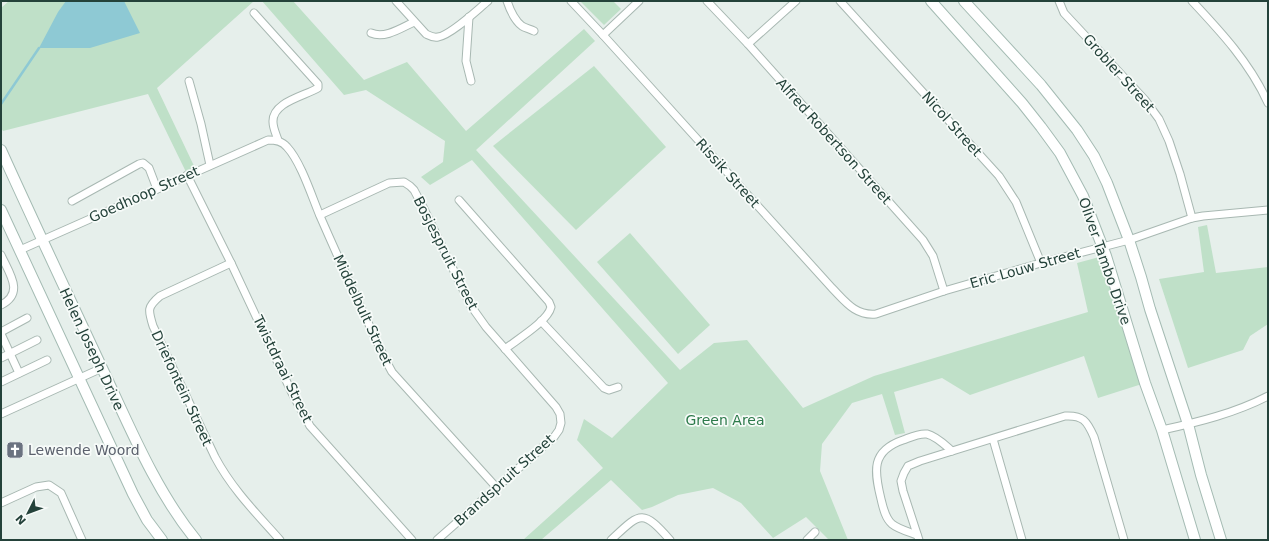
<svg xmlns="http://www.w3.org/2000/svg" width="1269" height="541" font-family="'DejaVu Sans',sans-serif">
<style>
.green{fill:#bfe0c8}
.water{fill:#8ec9d4}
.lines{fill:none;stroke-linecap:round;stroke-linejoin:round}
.stream{stroke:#8ec9d4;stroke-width:2.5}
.street-casing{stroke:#a8b8b2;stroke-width:9}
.secondary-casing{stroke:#a4bbb3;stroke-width:12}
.street{stroke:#fff;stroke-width:7}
.secondary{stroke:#fff;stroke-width:10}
.labels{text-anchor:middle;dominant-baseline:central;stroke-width:3.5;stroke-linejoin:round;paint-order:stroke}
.street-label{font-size:14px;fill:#24423a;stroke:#f7fbf9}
.park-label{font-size:14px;fill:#2d7a4b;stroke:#f7fbf9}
.worship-label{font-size:14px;fill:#5b616d;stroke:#f7fbf9;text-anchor:start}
</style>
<rect width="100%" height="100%" fill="#e6efeb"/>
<g class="green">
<path d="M9,1H254L157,88L195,168L186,172L148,94L3,131L1,128V8Z"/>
<path d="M262,1H293L364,80L407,62L466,131L584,29L595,41L476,150L680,370L714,343L747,340L803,408L874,376L1088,312L1077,263L1103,256L1142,384L1098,398L1084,356L970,395L942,378L894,392L905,433L895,435L882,394L852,403L822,444L820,471L848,540H829L806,517L773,538L741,503L713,488L678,495L652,507L642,510L611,480L541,540H523L603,468L577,440L584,419L612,438L668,383L472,160L430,185L421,177L443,162L445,141L366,90L344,95Z"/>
<path d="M580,1H613L621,9L604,25Z"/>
<path d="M594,66L666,147L576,230L493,146Z"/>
<path d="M1207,225L1216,273L1268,267V324L1250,336L1243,350L1188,368L1159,279L1204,272L1198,227Z"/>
<path d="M630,233L710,325L678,354L597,262Z"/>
</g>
<path class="water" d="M66,1H124L140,33L90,48H39L58,12Z"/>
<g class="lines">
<path class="stream" d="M1,104L39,48"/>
<defs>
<g id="street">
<path d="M396,1L426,34C430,36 433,38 438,37C451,35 477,10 488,1"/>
<path d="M507,1C510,10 514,20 522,26C525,28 530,29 534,31"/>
<path d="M571,1L603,35L832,288C845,301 855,316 876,314L944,291L1041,263L1129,240L1192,218L1203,216L1268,210"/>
<path d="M707,1L748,44L923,240L933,256L944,291"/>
<path d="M840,1L999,176L1016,202L1041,263"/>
<path d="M1059,1L1064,13L1145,100L1159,119L1169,141L1180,174L1192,218"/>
<path d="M1192,1C1221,32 1250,63 1268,103"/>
<path d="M254,13L318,84V88C305,96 272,102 273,122C273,128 276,134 278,140"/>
<path d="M469,17L466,61L471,81"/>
<path d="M371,33C385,39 401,28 414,22"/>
<path d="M603,35L639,1"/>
<path d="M748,44L796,1"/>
<path d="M189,81L201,124L210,165"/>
<path d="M187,175L231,263L292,393L310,426L412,540"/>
<path d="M459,200L549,302L551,307C548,321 518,339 505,349"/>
<path d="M72,201L139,164L143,163L149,168L157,189"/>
<path d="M320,215L389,183L404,182L410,186L414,190L423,207L471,306L486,327L556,407L560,414L561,423L559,430L554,437L437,540"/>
<path d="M20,250L268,140C276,140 282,141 287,147C301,162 312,197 320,216C341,264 363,312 385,359L392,372L497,488"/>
<path d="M1,255C9,273 25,293 1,305"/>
<path d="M231,263L160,296C147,307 148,310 153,326L215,457C232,489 256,513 280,540"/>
<path d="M541,321L604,388L609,390L618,387"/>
<path d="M1,332L27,318"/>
<path d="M1,334L19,373"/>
<path d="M1,358L37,340"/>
<path d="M1,382L47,360"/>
<path d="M1,414L102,368"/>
<path d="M1162,430C1199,422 1235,413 1268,396"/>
<path d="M993,439L1022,540"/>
<path d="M1,503L36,487L49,485L61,493L82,540"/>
<path d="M917,535C909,532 898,529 892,524C885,518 883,507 881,499C874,471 871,451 903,440C911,437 919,433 927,434C936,436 945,445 952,451"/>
<path d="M611,540C640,513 642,508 670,540"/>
<path d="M807,540L815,532"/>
<path d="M919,540L903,491L901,481L904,473L908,466L920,461L1065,416C1083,415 1087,421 1094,437L1124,540"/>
</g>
<g id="secondary">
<path d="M931,1L1022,103L1041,127L1060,153L1083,196L1106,256L1145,383L1162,430L1195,540"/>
<path d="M964,1L1041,85L1077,130L1094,156L1107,183L1129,240L1141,277L1150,309L1188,424L1201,475L1221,540"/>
<path d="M1,150C34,223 68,295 102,368C129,425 155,490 196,540"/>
<path d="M1,210L133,494L147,520L162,540"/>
</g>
</defs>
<use href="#street" class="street-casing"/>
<use href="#secondary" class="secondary-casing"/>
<use href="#street" class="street"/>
<use href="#secondary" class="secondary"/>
</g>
<defs>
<symbol id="church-square" viewBox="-11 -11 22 22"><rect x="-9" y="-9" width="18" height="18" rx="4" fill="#6b7280" stroke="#f7fbf9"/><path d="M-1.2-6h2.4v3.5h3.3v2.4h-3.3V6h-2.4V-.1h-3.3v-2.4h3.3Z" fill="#fff"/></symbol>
</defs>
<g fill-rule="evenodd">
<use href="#church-square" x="5" y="440" width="20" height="20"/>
</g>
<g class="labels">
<g class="street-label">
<text transform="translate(1119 73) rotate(48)">Grobler Street</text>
<text transform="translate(952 124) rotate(48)">Nicol Street</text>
<text transform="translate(834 141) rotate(48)">Alfred Robertson Street</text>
<text transform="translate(728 173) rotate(48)">Rissik Street</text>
<text transform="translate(144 194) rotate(-24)">Goedhoop Street</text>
<text transform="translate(446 253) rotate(63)">Bosjespruit Street</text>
<text transform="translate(1105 261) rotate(71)">Oliver Tambo Drive</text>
<text transform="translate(1025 268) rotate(-16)">Eric Louw Street</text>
<text transform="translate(363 310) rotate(65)">Middelbult Street</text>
<text transform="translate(92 349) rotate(65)">Helen Joseph Drive</text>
<text transform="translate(283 369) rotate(64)">Twistdraai Street</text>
<text transform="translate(182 388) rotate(65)">Driefontein Street</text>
<text transform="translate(504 480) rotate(-42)">Brandspruit Street</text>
</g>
<g class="park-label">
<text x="725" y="420">Green Area</text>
</g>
<g class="worship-label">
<text x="28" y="450">Lewende Woord</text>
</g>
</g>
<rect width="1269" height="541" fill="none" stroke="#24423a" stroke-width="4"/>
<g transform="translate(28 513) rotate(228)" stroke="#f7fbf9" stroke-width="3" paint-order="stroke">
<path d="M0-3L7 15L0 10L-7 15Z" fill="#24423a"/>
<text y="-6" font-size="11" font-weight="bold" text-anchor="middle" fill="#24423a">N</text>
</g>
</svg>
